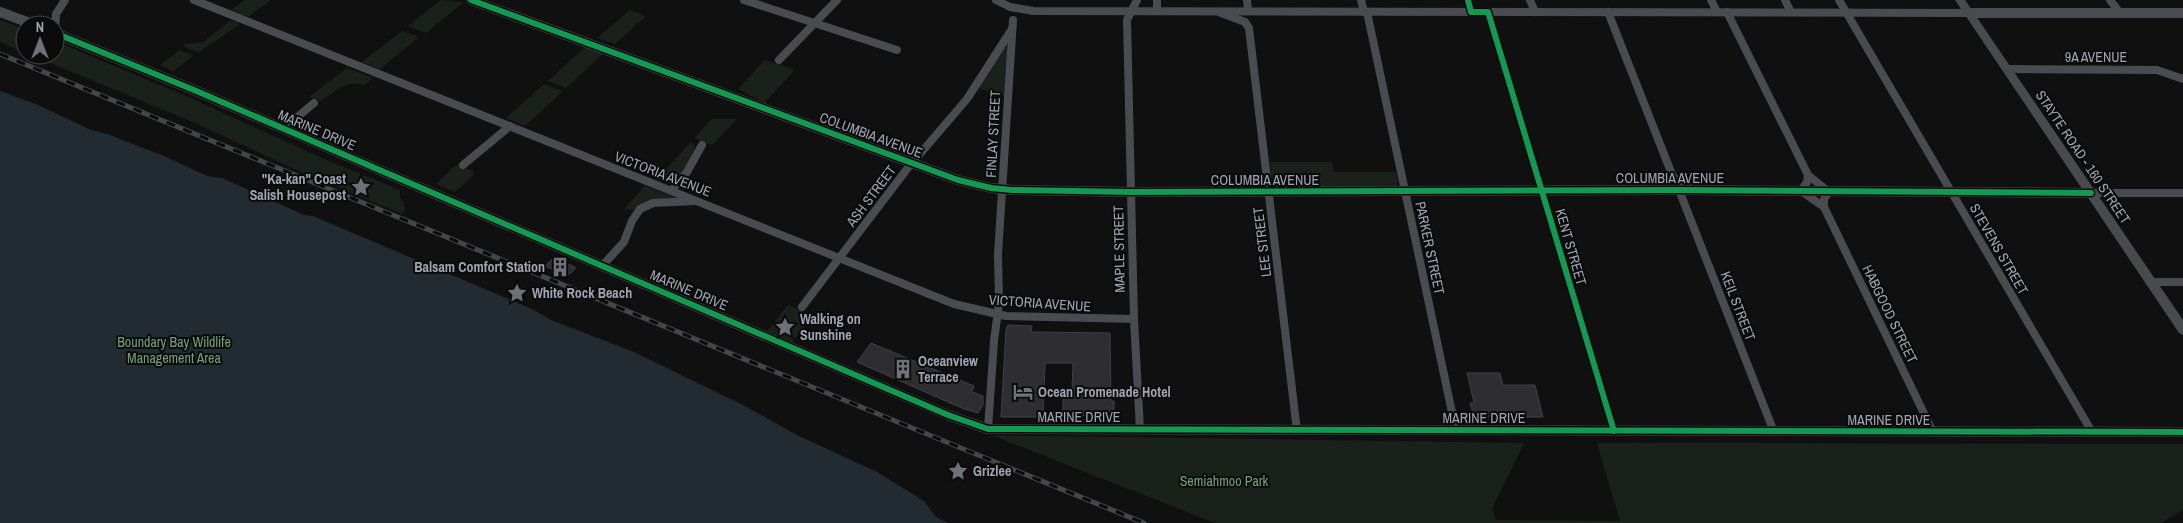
<svg xmlns="http://www.w3.org/2000/svg" width="2183" height="523" font-family="'Archivo Narrow',sans-serif">
<style>
.green{fill:#1a211b}
.water{fill:#232b32}
.building{fill:#2e2e30;stroke:#3f4045}
.lines{fill:none;stroke-linecap:round;stroke-linejoin:round}
.minor{stroke:#4a4b50;stroke-width:8}
.tertiary{stroke:#4a4b50;stroke-width:10}
.secondary{fill:#484a4e;fill-rule:evenodd}
.rail-casing{stroke:#45464a;stroke-width:5}
.rail{stroke:#0b0b0c;stroke-width:3;stroke-dasharray:9;stroke-linecap:butt}
.cycleway-casing{stroke:#0b0b0c;stroke-width:9}
.cycleway{stroke:#139951;stroke-width:6}
.labels{text-anchor:middle;dominant-baseline:central;stroke-width:4;stroke-linejoin:round;paint-order:stroke}
.street-label{font-size:14px;fill:#a0a5b3;stroke:#0b0b0c}
.poi-label{font-size:14px;font-weight:bold;fill:#a0a5b3;stroke:#0b0b0c;text-anchor:start}
.park-label{font-size:14px;fill:#75a078;stroke:#0b0b0c}
</style>
<rect width="100%" height="100%" fill="#101011"/>
<g class="green">
<path d="M245,0H271L248,17L231,10Z"/>
<path d="M441,0L464,2L426,33L408,26Z"/>
<path d="M630,10L646,16L615,44L597,38Z"/>
<path d="M0,20L25,29V53L0,42Z"/>
<path d="M231,20L240,24L198,53L183,46L186,44L203,42Z"/>
<path d="M402,31L419,37L380,69L362,62Z"/>
<path d="M55,41L186,96L324,159L400,190V198L404,203L405,211L402,214L305,174L195,123L31,55H55Z"/>
<path d="M586,46L604,53L566,88L548,81Z"/>
<path d="M1003,48H1006L1008,52L1005,96L978,88Z"/>
<path d="M180,50L193,56L173,71L160,65Z"/>
<path d="M765,60L795,70L764,103L738,89Z"/>
<path d="M347,68L373,78L364,85C346,79 335,91 321,101L309,97Z"/>
<path d="M544,84L563,91L525,126L506,118Z"/>
<path d="M712,119H737L712,145L694,138Z"/>
<path d="M691,142L695,146C692,158 681,182 666,183L657,179Z"/>
<path d="M1270,162H1332L1334,172H1396L1398,181L1396,187H1276L1272,182Z"/>
<path d="M456,165L473,171L474,175L455,192L436,184Z"/>
<path d="M645,186L677,198L652,200L633,210L624,209Z"/>
<path d="M788,305L812,316L792,342L767,331Z"/>
<path d="M991,435L1524,443L1492,509L1496,520L1620,521L1597,443L2183,444V510L2161,523H1215Z"/>
</g>
<path class="water" d="M0,91L38,105L91,130L107,134L164,156L207,176L222,178L304,215L313,216L532,309L551,320L634,352L743,405L799,436L877,472L924,501L936,517L948,523H0Z"/>
<g class="building">
<path d="M553,258L575,267V269L567,276L545,266Z"/>
<path d="M1008,325L1032,326L1031,332L1110,333L1111,401H1114V415L1063,416V391H1072L1073,363H1045L1043,417H1001L1006,329Z"/>
<path d="M871,343L974,386L972,392L983,396V405L978,413L964,409L857,362Z"/>
<path d="M1467,373H1500L1503,385H1535L1543,417H1479L1473,413L1470,403H1474Z"/>
</g>
<g class="lines">
<g class="minor">
<path d="M194,0L954,304L1006,316L1134,319"/>
<path d="M744,0L897,50"/>
<path d="M996,0L1010,7L1033,11L1969,13"/>
<path d="M1137,0L1127,20L1134,319L1140,429"/>
<path d="M1157,0V10"/>
<path d="M1247,0L1248,11"/>
<path d="M1361,0L1364,12"/>
<path d="M1468,0L1471,12"/>
<path d="M1530,0L1535,12"/>
<path d="M1711,0L1717,12"/>
<path d="M1785,0L1791,12"/>
<path d="M1839,0L2092,432"/>
<path d="M2110,0L2120,13"/>
<path d="M1367,12L1456,431"/>
<path d="M1488,12L1614,431"/>
<path d="M1608,12L1673,177L1691,189"/>
<path d="M1727,12L1808,175L1829,192L1824,199V207"/>
<path d="M1221,13L1245,22L1249,28L1297,431"/>
<path d="M55,33L56,14L65,0"/>
<path d="M779,60L837,0"/>
<path d="M2007,69L2157,70L2183,79"/>
<path d="M283,129L314,103"/>
<path d="M463,165L510,126"/>
<path d="M1808,175L1807,182L1801,191L1824,207L1933,432"/>
<path d="M672,190L687,172L702,145"/>
<path d="M1679,190L1774,432"/>
<path d="M2091,193H2183"/>
<path d="M602,266L624,242L632,221L640,209L653,203L695,201"/>
<path d="M2150,282H2183"/>
<path d="M802,307L907,169L967,99L1012,29"/>
<path d="M988,429L994,341L999,303L998,254L1013,20"/>
</g>
<g class="tertiary">
<path d="M471,0L958,180L991,188L1012,190L1131,192L1679,190L2091,193"/>
<path d="M0,12L35,25"/>
<path d="M1969,13H2183"/>
<path d="M55,33L194,90L948,415L988,429L2183,432"/>
</g>
<path class="secondary" d="M1955,0H1965L2183,320V335L2179,333Z"/>
<defs>
<path id="rail" d="M0,54L1144,523"/>
</defs>
<use href="#rail" class="rail-casing"/>
<use href="#rail" class="rail"/>
<defs>
<g id="cycleway">
<path d="M471,0L958,180L991,188L1012,190L1131,192L1679,190L2091,193"/>
<path d="M1468,0L1471,12H1488L1614,431"/>
<path d="M55,33L194,90L948,415L988,429L2183,432"/>
</g>
</defs>
<use href="#cycleway" class="cycleway-casing"/>
<use href="#cycleway" class="cycleway"/>
</g>
<defs>
<symbol id="sight-bare" viewBox="-9 -9 18 18"><path d="M0-6L1.8-2.2L6-1.7L2.9 1.2L3.7 5.4L0 3.3L-3.7 5.4L-2.9 1.2L-6-1.7L-1.8-2.2Z" fill="#6e717a" stroke="#0b0b0c" stroke-width="2.5" paint-order="stroke"/></symbol>
<symbol id="building-bare" viewBox="-9 -9 18 18"><path d="M-4-6H4V6H1V3H-1V6H-4ZM-2.5-4.3h1.7v1.8h-1.7ZM.8-4.3h1.7v1.8H.8ZM-2.5-1h1.7V.8h-1.7ZM.8-1h1.7V.8H.8Z" fill="#6e717a" stroke="#0b0b0c" stroke-width="2.5" paint-order="stroke"/></symbol>
<symbol id="hotel-bare" viewBox="-9 -9 18 18"><path d="M-6-4.5h1.5V1H6V5H4.5V3h-9V5H-6ZM-4 0a1.8 1.8 0 1 1 3.6 0ZM.5 0V-2.5h3Q6-2.5 6 0Z" fill="#6e717a" stroke="#0b0b0c" stroke-width="2.5" paint-order="stroke"/></symbol>
</defs>
<g fill-rule="evenodd">
<use href="#sight-bare" x="347" y="173" width="28" height="28"/>
<use href="#building-bare" x="546" y="253" width="28" height="28"/>
<use href="#sight-bare" x="503" y="279" width="28" height="28"/>
<use href="#sight-bare" x="771" y="313" width="28" height="28"/>
<use href="#building-bare" x="889" y="355" width="28" height="28"/>
<use href="#hotel-bare" x="1009" y="378" width="28" height="28"/>
<use href="#sight-bare" x="944" y="457" width="28" height="28"/>
</g>
<g class="labels">
<g class="street-label">
<text x="2096" y="57">9A AVENUE</text>
<text transform="translate(317 130) rotate(23)">MARINE DRIVE</text>
<text transform="translate(993 134) rotate(-87)">FINLAY STREET</text>
<text transform="translate(871 135) rotate(20)">COLUMBIA AVENUE</text>
<text transform="translate(2083 157) rotate(56)">STAYTE ROAD - 160 STREET</text>
<text transform="translate(663 174) rotate(21)">VICTORIA AVENUE</text>
<text x="1670" y="178">COLUMBIA AVENUE</text>
<text x="1265" y="180">COLUMBIA AVENUE</text>
<text transform="translate(871 196) rotate(-53)">ASH STREET</text>
<text transform="translate(1262 242) rotate(-97)">LEE STREET</text>
<text transform="translate(1571 247) rotate(74)">KENT STREET</text>
<text transform="translate(1430 248) rotate(78)">PARKER STREET</text>
<text transform="translate(1119 249) rotate(-91)">MAPLE STREET</text>
<text transform="translate(1999 249) rotate(60)">STEVENS STREET</text>
<text transform="translate(689 290) rotate(23)">MARINE DRIVE</text>
<text transform="translate(1040 303) rotate(4)">VICTORIA AVENUE</text>
<text transform="translate(1738 306) rotate(69)">KEIL STREET</text>
<text transform="translate(1890 314) rotate(64)">HABGOOD STREET</text>
<text x="1079" y="417">MARINE DRIVE</text>
<text x="1484" y="418">MARINE DRIVE</text>
<text x="1889" y="420">MARINE DRIVE</text>
</g>
<g class="poi-label">
<text x="346" y="179" text-anchor="end">"Ka-kan" Coast<tspan x="346" dy="16">Salish Housepost</tspan></text>
<text x="545" y="267" text-anchor="end">Balsam Comfort Station</text>
<text x="532" y="293">White Rock Beach</text>
<text x="800" y="319">Walking on<tspan x="800" dy="16">Sunshine</tspan></text>
<text x="918" y="361">Oceanview<tspan x="918" dy="16">Terrace</tspan></text>
<text x="1038" y="392">Ocean Promenade Hotel</text>
<text x="973" y="471">Grizlee</text>
</g>
<g class="park-label">
<text x="174" y="342">Boundary Bay Wildlife<tspan x="174" dy="16">Management Area</tspan></text>
<text x="1224" y="481">Semiahmoo Park</text>
</g>
</g>
<g transform="translate(40 40)"><circle r="24" fill="#0b0b0c" stroke="#47494f"/>
<path d="M0-4L9 19L0 12L-9 19Z" fill="#6e717a"/>
<text y="-8" font-size="14" font-weight="bold" text-anchor="middle" fill="#a0a5b3">N</text>
</g>
</svg>
